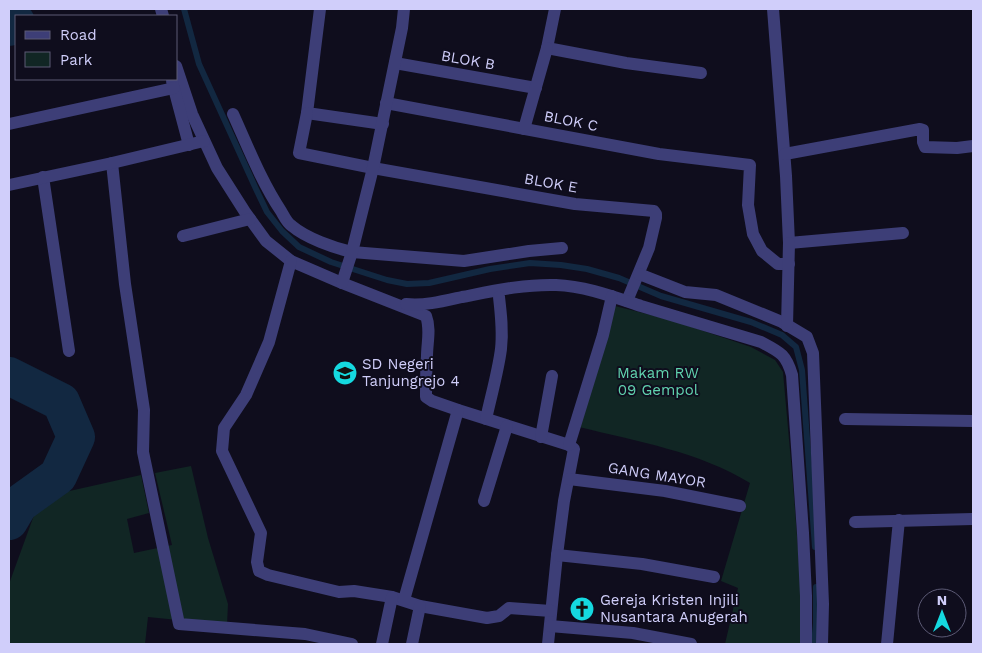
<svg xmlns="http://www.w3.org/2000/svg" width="982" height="653" font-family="'Work Sans',sans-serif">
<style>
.green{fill:#112624}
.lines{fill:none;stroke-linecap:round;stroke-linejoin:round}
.stream{stroke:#122841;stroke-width:6}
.river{stroke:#122841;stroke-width:38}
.minor{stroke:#3d3e77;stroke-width:12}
.labels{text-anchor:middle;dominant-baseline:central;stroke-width:4;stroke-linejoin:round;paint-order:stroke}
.street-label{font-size:15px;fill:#d0cefa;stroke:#0f0d1d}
.poi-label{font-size:15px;fill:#d0cefa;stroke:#0f0d1d;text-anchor:start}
.park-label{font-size:15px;fill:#61d3af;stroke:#0f0d1d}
</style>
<rect width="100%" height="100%" fill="#0f0d1d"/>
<g class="green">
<path d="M615,306L671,320L751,347L775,360L783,372L793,484L802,601L801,644H725L738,588L721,581L750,483C700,452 636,441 579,427Z"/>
<path d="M191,466L208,538L228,604L227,625L148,617L145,644H9V584L37,507L65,492L141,475L149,513L127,519L134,553L172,545L155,473Z"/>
</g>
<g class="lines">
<g class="stream">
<path d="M184,9L199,64L256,189L267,212L282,231L299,247L331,262L387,280L407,284L429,283L490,269L530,263L561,265L587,269L619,278L661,296L751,322L782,335L796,347L802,370L815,547"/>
<path d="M814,644L816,623V587"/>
</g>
<g class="river">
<path d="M9,27L16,22"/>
<path d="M9,376L61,402L76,437L58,476L19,504L9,521"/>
</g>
<g class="minor">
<path d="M161,9L163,16"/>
<path d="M320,9L307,113L383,124"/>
<path d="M555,9L547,48L626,63L701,73"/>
<path d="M773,9L786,176L789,243L903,233"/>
<path d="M395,63L536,88"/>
<path d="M176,66L192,114L217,168L245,212L266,241L291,261L342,283L426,316C431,329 427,343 427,356C426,370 426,384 426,397L432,401L458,410L569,445L574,449L564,501L557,555L548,644"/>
<path d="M172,81L189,145"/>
<path d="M386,103L659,154L750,165L748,205L753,234L762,251L778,264H789"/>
<path d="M307,113L299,153L373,168L575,204L654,211L656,214V218L649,248L627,301"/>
<path d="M233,114C248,147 261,181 281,211C284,216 287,223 292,226C306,238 334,248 352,252L464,261L529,251L562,248"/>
<path d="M9,124L174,88"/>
<path d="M524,129L547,48"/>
<path d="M785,154L920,129L923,130V142L925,147L957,148L973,146"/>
<path d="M112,163L125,284L144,410L143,452L179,624L305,634L352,644"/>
<path d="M43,177L69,351"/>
<path d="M9,185L112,163L204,141"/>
<path d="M183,236L250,219"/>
<path d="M291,261L269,342L246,395L224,428L222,451L261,533L257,562L259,571L268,575L339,592L354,591L392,597L420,606L487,618L499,616L509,608L551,611"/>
<path d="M639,274L685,292L716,295L782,322L807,337L813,353L823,604L822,644"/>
<path d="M342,283L352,252L373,168L402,28L404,9"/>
<path d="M406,304C425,306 444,301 462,297C493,291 524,284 556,285C585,286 614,297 641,306C681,318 721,330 761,342C780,352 786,354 792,375L803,533L806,596V644"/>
<path d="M787,326L789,243"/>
<path d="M486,419C491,396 498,372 501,349C503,331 501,314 499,297"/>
<path d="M845,419L973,421"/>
<path d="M541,437L552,376"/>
<path d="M569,445L603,335L612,296"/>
<path d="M569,479L665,491L740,506"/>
<path d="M484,501L507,426"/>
<path d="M855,522L973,519"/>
<path d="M557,555L642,564L714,577"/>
<path d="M404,600L458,410"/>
<path d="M550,626L633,633L691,644"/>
<path d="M382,644L392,597"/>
<path d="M412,644L420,606"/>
<path d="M887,644L899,520"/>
</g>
</g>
<defs>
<symbol id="school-disc" viewBox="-11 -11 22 22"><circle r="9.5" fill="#15d9e0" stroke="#0f0d1d"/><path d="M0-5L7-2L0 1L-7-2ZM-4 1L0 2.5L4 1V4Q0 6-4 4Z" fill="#111"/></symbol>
<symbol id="church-disc" viewBox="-11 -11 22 22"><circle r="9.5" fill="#15d9e0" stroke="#0f0d1d"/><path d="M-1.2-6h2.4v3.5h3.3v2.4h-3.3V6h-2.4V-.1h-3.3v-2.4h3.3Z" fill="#111"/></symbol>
</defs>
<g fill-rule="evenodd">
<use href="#school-disc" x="331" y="359" width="28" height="28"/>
<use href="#church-disc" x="568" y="595" width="28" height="28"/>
</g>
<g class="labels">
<g class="street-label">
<text transform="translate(468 60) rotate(10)">BLOK B</text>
<text transform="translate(571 121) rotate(11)">BLOK C</text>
<text transform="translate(551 183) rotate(10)">BLOK E</text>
<text transform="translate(657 475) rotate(9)">GANG MAYOR</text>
</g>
<g class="poi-label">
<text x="362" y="364">SD Negeri<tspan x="362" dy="17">Tanjungrejo 4</tspan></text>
<text x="600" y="600">Gereja Kristen Injili<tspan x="600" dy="17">Nusantara Anugerah</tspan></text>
</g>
<g class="park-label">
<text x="658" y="373">Makam RW<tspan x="658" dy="17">09 Gempol</tspan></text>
</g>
</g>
<rect width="982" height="653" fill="none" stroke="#d0cefa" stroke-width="20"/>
<rect x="15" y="15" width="162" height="65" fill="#0f0d1d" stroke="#5c5a75"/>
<rect x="25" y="31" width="25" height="8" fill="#3d3e77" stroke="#5c5a75"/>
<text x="60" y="40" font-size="15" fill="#d0cefa">Road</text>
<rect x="25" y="52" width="25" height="15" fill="#112624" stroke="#5c5a75"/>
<text x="60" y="65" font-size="15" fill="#d0cefa">Park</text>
<g transform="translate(942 613)"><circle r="24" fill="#0f0d1d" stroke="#5c5a75"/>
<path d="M0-4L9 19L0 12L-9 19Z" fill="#15d9e0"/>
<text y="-8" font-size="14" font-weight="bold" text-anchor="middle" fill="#d0cefa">N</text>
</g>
</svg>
